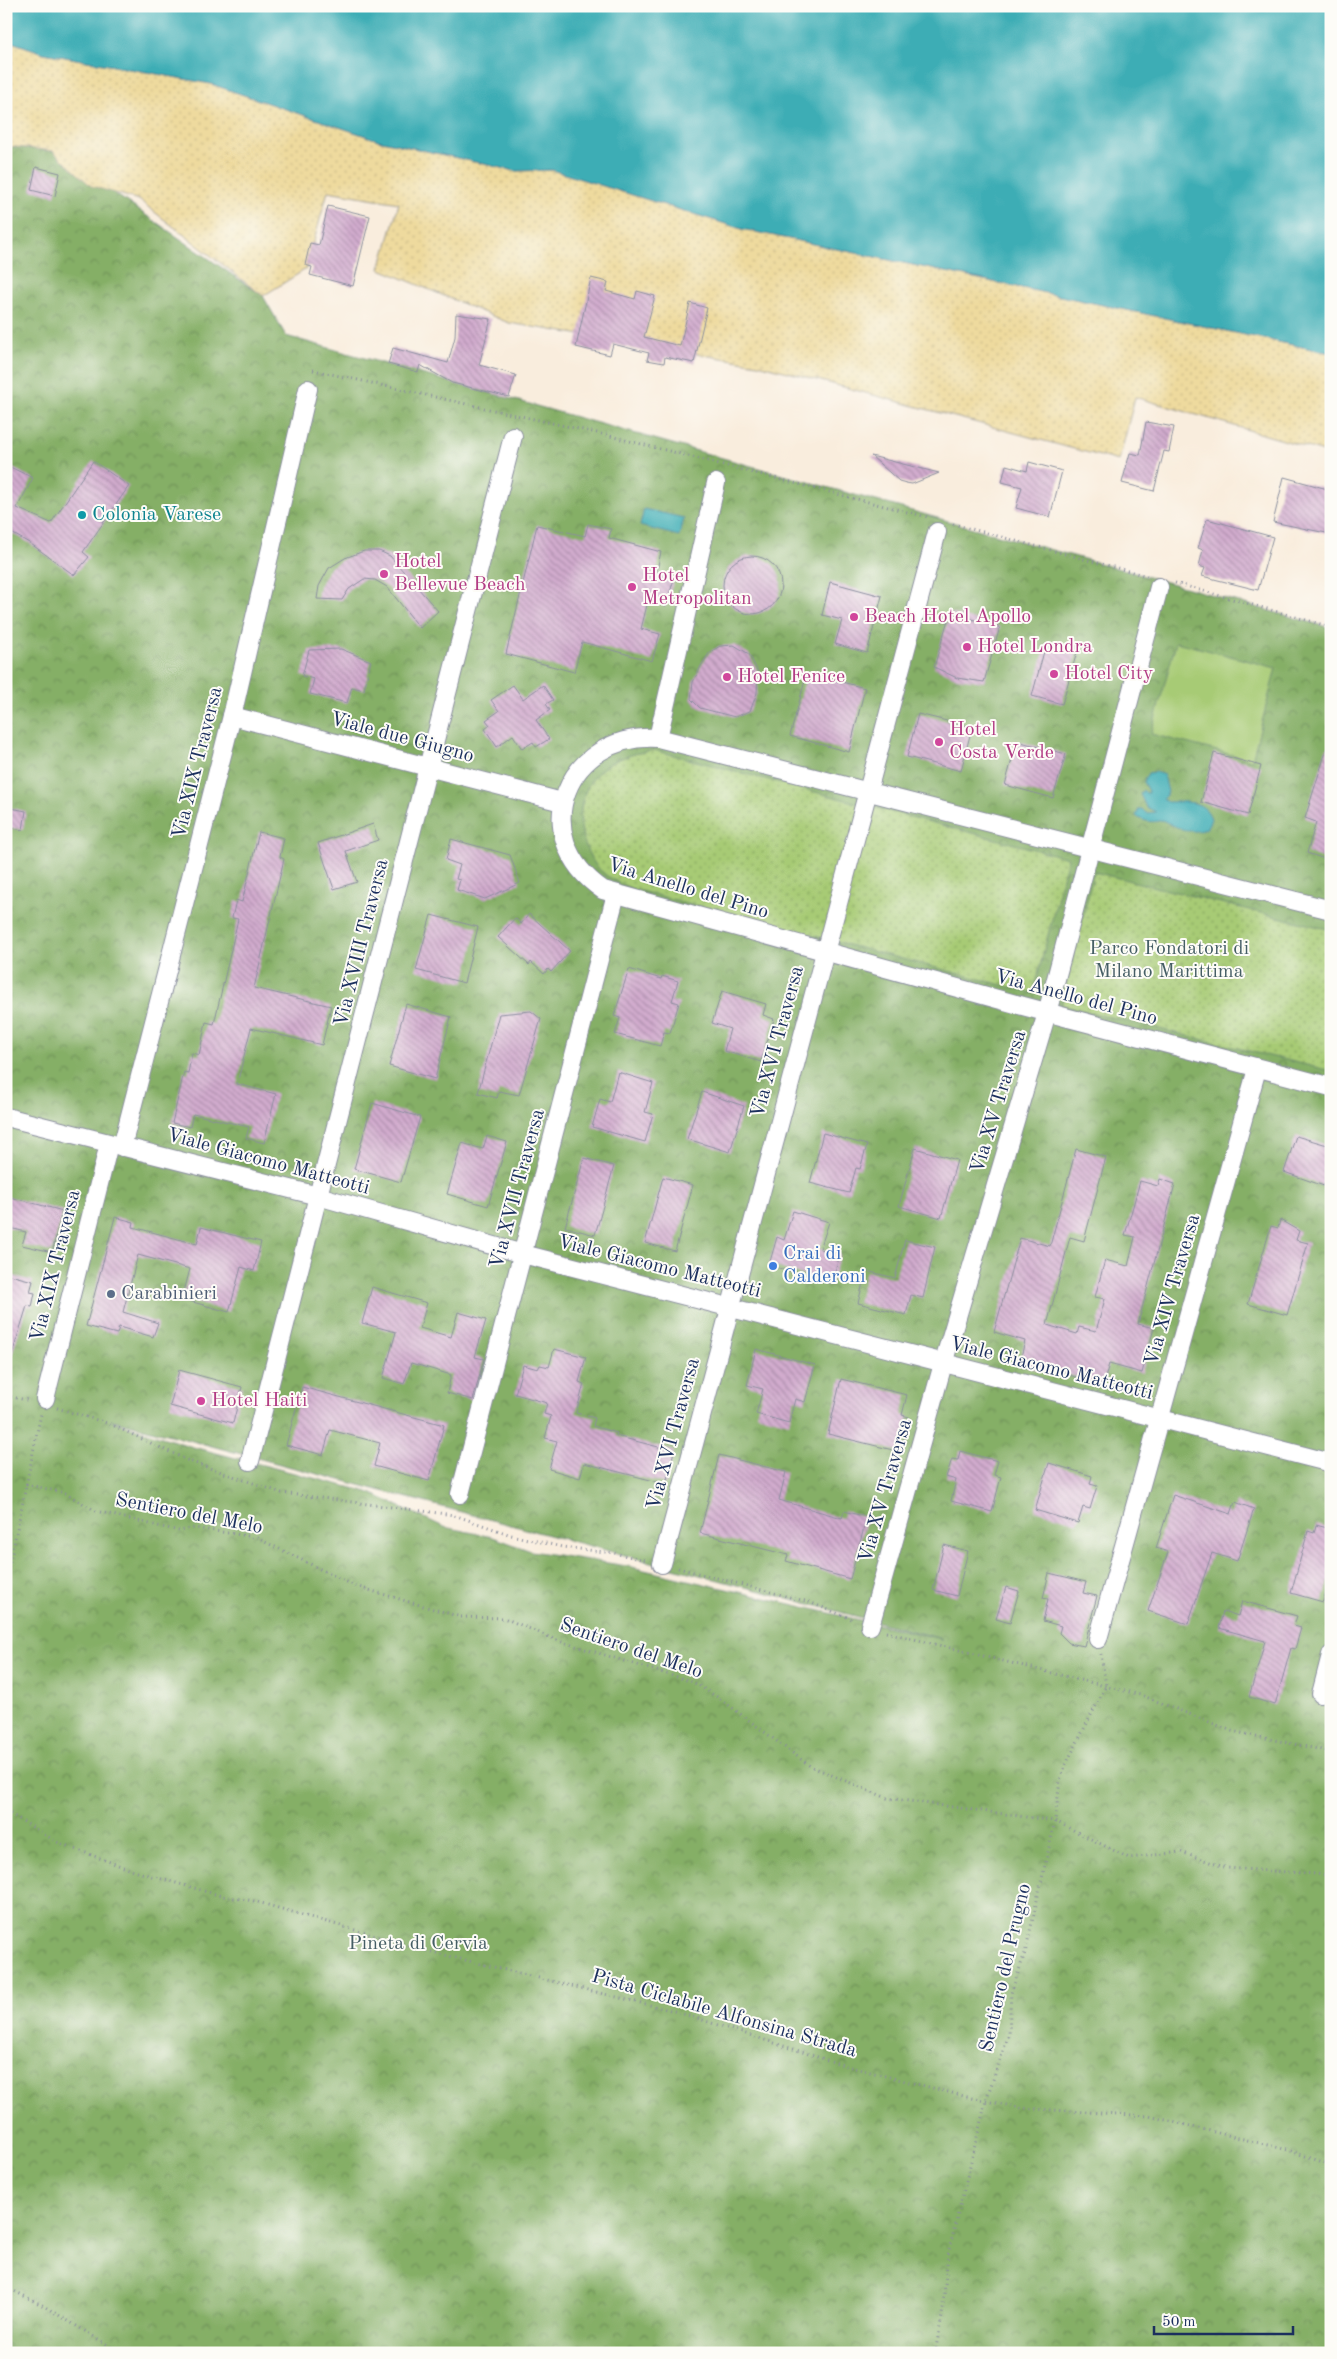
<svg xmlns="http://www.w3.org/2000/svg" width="1337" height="2359" font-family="'Old Standard TT',serif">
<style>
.forest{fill:url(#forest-crowns);stroke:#506f62;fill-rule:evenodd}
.sand{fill:url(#sand-dots);stroke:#84847e}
.park{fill:url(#park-dots);stroke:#617d6a}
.garden{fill:#a7cb75;stroke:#617d6a}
.water{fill:#3cadb5;stroke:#2c6e8a}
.building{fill:url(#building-back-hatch)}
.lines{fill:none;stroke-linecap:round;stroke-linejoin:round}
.minor-casing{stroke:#8a8e9e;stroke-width:20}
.path{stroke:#8a8e9e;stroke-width:3;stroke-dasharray:1 4;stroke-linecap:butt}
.minor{stroke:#fff;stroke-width:18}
.culture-dot{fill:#0f9aa8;stroke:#fdfcf7;stroke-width:2}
.hotel-dot{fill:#d1479c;stroke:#fdfcf7;stroke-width:2}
.shop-dot{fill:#3f7fe0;stroke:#fdfcf7;stroke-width:2}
.service-dot{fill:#5c6f8a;stroke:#fdfcf7;stroke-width:2}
.labels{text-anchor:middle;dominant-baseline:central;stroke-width:4;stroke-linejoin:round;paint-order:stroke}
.culture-label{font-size:20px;fill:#0d838f;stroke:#fdfcf7;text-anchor:start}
.hotel-label{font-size:20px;fill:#b23c85;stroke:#fdfcf7;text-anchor:start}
.street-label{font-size:20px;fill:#1b2f5e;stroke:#fdfcf7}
.park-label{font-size:20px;fill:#455e65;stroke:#fdfcf7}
.shop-label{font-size:20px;fill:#366cbe;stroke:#fdfcf7;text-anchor:start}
.service-label{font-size:20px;fill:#4e5e75;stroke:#fdfcf7;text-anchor:start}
</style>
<defs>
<pattern id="forest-crowns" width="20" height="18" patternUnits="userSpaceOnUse" patternTransform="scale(1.25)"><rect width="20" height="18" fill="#85af66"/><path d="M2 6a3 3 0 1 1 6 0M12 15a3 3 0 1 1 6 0" fill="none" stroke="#6c8f57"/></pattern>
<pattern id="sand-dots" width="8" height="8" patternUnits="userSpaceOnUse" patternTransform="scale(1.25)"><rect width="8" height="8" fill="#eeda9e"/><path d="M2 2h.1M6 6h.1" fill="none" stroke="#ccbb8a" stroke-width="1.8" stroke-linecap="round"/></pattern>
<pattern id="park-dots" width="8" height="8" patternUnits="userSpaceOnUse" patternTransform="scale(1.25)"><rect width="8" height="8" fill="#a7cb75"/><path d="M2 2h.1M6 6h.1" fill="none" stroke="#87a563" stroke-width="1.8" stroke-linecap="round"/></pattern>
<pattern id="building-back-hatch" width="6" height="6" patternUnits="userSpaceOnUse" patternTransform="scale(1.25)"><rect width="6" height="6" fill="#d2acce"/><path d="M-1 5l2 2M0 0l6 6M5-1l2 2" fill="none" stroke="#aa8caa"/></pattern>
</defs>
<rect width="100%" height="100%" fill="#fdfcf7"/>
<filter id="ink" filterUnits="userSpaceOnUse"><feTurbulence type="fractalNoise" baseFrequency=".02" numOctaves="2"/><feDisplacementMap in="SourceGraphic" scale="10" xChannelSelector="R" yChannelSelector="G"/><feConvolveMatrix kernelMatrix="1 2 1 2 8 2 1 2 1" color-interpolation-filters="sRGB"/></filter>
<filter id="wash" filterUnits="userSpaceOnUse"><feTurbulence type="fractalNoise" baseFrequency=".0096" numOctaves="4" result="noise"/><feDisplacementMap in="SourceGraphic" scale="20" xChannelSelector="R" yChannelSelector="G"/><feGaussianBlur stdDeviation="1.12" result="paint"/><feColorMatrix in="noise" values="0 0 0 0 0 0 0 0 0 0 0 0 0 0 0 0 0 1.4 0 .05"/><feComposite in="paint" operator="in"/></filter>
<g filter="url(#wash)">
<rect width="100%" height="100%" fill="#f9eddd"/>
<path class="forest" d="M6,146L53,151L263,296L286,336L1331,628V2353H6ZM112,1421L113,1420L942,1639L627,1566L531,1551L493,1537L444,1527L368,1492L193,1447Z"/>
<path class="sand" d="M6,40L44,53L211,84L378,140L515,171L552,170L742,229L1331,353V454L1135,397L1119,461L758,364L509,323L380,269L399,203L328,191L306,269L263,296L139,200L91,186L53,151L6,146Z"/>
<g class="park">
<path d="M654,750L1068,858L1033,993L633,889C620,884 604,877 595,864C574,835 574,787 607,765C622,756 638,753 654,750Z"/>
<path d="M1094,872L1331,930V1071L1061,1005Z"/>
</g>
<path class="garden" d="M1176,642L1276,668L1252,760L1151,734Z"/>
<g class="water">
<path d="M6,6H1331V353L742,229L552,170L515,171L378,140L211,84L44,53L6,40Z"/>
<path d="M644,509L684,518L679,536L640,526Z"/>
<path d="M1155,772L1164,775L1168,792L1163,799L1167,802C1184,802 1205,799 1211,819L1206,829C1189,835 1177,827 1162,820C1154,823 1143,822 1136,816L1139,809H1142L1146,813L1156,812L1146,807L1140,794L1143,790L1146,793H1149L1143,782L1148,773Z"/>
</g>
<g id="blocks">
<g class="building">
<path d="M36,167L60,173L55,196L31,190Z"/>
<path d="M328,206L370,216L353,286L310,275L312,267L305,265L310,243L319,245Z"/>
<path d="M591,278L608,282L606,291L635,299L637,291L655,296L644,337L680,346L690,303L707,308L694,363L665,357L664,363L647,360L649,353L613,344L610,355L576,347Z"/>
<path d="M456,314L491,319L479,365L516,375L509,397L452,383L420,365L418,372L388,364L393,348L448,363L455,337Z"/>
<path d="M1146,422L1174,427L1169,452L1164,451L1154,491L1122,483L1130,453L1140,455Z"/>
<path d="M871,456L939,473L912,484L906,483L899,481Z"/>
<path d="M93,461L129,486L83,552L89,557L74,575L31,544L6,530V465L33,478L17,508L51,523Z"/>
<path d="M1029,462L1062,471L1050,517L1016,508L1022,487L1002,482L1006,465L1027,471Z"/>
<path d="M1284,477L1331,490V534L1273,522Z"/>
<path d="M1207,519L1273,537L1258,590L1202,576L1205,568L1199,566L1203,550L1198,548Z"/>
<path d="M588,524L611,529L609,538L661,552L656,574L674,579L666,606L648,601L641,629L660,634L652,661L582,642L574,672L506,654L537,525L585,536Z"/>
<path d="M364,551H379L390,556L438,611L420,628L387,587L375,580L364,579L349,589L342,600L317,599L319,586L329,568L345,558Z"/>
<circle cx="752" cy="585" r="29"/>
<path d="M830,582L882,596L867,653L835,644L842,620L822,615Z"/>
<path d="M950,613L1000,627L984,682L957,678L934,667Z"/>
<path d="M1046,644L1077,652L1062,704L1032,696Z"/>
<path d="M734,645L749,654L758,672L757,693L750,711L735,717L700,708L691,699L693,682L701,666L710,652L720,646Z"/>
<path d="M341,649L371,661L364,690L352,687L347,703L310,694L314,679L302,676L309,650Z"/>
<path d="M807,673L865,688L849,752L790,736Z"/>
<path d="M513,685L523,699L543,685L553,700L546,704L550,710L536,720L549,739L536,747L533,742L522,749L513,735L497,747L485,729L490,725L486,720L499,711L491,700Z"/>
<path d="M918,714L972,727L961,771L907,757Z"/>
<path d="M1017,741L1066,754L1053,798L1005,785Z"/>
<path d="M1327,748L1331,749V861L1307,853L1316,822L1305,818Z"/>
<path d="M1214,753L1261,766L1248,815L1201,802Z"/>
<path d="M11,808L26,811L23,830L7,827Z"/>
<path d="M373,824L378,840L346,851L357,882L334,889L318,843Z"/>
<path d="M259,832L284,838L280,857L284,859L254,988L331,1006L322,1045L251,1028L237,1084L276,1094L264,1143L246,1138L249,1127L193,1114L190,1127L172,1123L184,1072L188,1073L192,1053L199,1055L206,1022L214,1024L238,919L232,918L236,900L242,902Z"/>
<path d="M451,839L510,855L520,883L485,899L457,890L460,880L456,879L460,865L446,860Z"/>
<path d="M529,914L570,951L551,972L548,969L544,974L531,962L529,965L498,937L515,918L521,924Z"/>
<path d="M431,915L478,927L464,983L416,970Z"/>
<path d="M629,969L661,979L662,976L678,981L672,1001L679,1003L670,1033L664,1032L660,1046L615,1034L620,1018L614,1016Z"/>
<path d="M722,991L766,1004L763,1015L774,1019L761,1062L724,1051L730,1029L712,1023Z"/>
<path d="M406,1004L451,1017L435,1079L389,1066Z"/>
<path d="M531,1011L541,1019L519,1095L499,1091L497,1098L478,1093L499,1014Z"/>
<path d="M618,1072L653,1083L645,1112L653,1114L645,1142L592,1127L600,1099L610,1102Z"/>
<path d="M702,1092L744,1106L730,1152L687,1139Z"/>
<path d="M372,1103L420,1117L401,1182L354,1169Z"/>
<path d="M823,1133L867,1145L860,1169L856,1168L849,1193L810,1183Z"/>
<path d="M487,1136L507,1142L488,1206L447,1194L462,1143L483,1149Z"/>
<path d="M1296,1136L1331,1146V1184L1325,1182L1324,1186L1284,1172Z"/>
<path d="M915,1148L957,1160L941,1218L899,1206Z"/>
<path d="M1076,1149L1106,1157L1084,1241L1070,1237L1047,1325L1077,1334L1079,1327L1096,1331L1105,1299L1095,1297L1105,1260L1128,1266L1135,1237L1125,1235L1140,1181L1158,1186L1160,1179L1175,1184L1138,1324L1154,1328L1142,1373L1109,1364L1103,1385L1052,1370L1051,1373L1019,1365L1025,1341L994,1332L1020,1238L1050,1246Z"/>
<path d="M584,1158L614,1166L595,1235L565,1227Z"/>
<path d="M663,1177L693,1185L675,1251L645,1243Z"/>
<path d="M6,1196L63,1211L52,1252L22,1245L26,1232L6,1227Z"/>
<path d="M793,1211L829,1222L820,1249L840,1255L831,1284L769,1265L777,1237L784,1240Z"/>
<path d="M115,1217L134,1222L133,1227L197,1244L201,1227L261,1242L254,1271L241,1267L229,1312L182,1299L190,1269L138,1255L123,1312L158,1323L153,1337L119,1327L117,1334L86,1326Z"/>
<path d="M1280,1220L1299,1231L1296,1240L1308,1243L1287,1315L1248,1304L1271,1226L1278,1228Z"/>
<path d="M905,1240L935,1247L923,1298L911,1295L906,1315L858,1303L866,1271L895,1278Z"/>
<path d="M6,1274L33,1281L30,1292L35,1293L32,1307L27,1306L10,1361L6,1360Z"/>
<path d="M372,1287L427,1303L420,1328L451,1337L458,1312L486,1320L475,1357L484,1359L473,1400L447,1393L451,1375L411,1363L404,1384L383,1378L396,1332L362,1323Z"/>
<path d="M554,1349L586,1357L579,1382L584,1384L576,1413L595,1418L593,1426L617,1433L616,1436L674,1451L666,1484L584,1463L580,1478L549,1469L557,1441L545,1438L551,1416L544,1414L547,1403L515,1394L523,1365L538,1369L540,1365L549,1367Z"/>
<path d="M756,1349L815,1365L805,1402L795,1399L789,1423L756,1414L763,1389L747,1385Z"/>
<path d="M179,1370L242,1387L233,1423L170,1406Z"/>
<path d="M841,1379L907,1395L902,1415L909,1417L901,1452L828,1434Z"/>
<path d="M302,1387L444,1425L429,1481L374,1466L380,1443L330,1430L323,1455L286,1445Z"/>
<path d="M960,1451L998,1461L994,1475L1001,1477L992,1512L951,1501L956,1480L946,1477L952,1459L958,1460Z"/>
<path d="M719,1455L786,1472L779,1500L842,1518L844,1511L867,1517L850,1579L786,1561L788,1555L700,1533Z"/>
<path d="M1049,1463L1092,1476L1090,1484L1097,1486L1090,1509L1083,1507L1078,1523L1035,1510Z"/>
<path d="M1173,1495L1231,1514L1235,1502L1254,1509L1237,1561L1212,1553L1188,1624L1148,1611L1168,1552L1156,1548Z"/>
<path d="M1316,1525L1331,1529V1575L1323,1602L1291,1593L1308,1531L1314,1533Z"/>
<path d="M944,1545L968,1551L957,1596L933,1590Z"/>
<path d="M1049,1573L1086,1582L1083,1593L1097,1596L1084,1646L1069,1643L1059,1633L1061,1626L1043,1621L1048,1599L1043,1598Z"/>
<path d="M1006,1587L1019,1591L1010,1623L996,1619Z"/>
<path d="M1242,1601L1297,1616L1294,1626L1301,1628L1295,1649L1291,1648L1275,1705L1249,1697L1265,1641L1219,1628L1223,1611L1238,1616Z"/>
</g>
</g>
</g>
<g filter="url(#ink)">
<use href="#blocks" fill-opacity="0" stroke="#8a8e9e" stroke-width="1"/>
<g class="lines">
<defs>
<g id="minor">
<path d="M232,716L562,802"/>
<path d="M658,738L716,483"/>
<path d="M1331,910L658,738C567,732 524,836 603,890L1023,1006L1331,1087"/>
<path d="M6,1117L318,1196L523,1254L1331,1463"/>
<path d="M122,1147L232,716L308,389"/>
<path d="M45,1399L109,1144"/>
<path d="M250,1461L513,436"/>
<path d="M460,1494L616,894"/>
<path d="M662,1564L937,532"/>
<path d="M870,1626L943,1364L1047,1013L1159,587"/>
<path d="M1098,1639L1257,1069"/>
<path d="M1321,1694L1331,1655"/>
</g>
</defs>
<use href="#minor" class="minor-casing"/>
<g class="path">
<path d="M313,370L606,435L927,517"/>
<path d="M953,524L1147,576"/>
<path d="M1175,583L1331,627"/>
<path d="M6,1396L27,1400"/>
<path d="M57,1408L110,1424L189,1461L282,1493L454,1515L511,1535L562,1547L614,1553L645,1560"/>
<path d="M26,1484L65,1493L96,1511L179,1531L195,1528L255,1537L355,1586L461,1617L504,1618L559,1641L693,1682L719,1698L810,1766L887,1798L1055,1821L1129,1858L1181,1852L1227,1868L1331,1875"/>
<path d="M678,1568L809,1602L854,1620"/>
<path d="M6,1582L41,1414"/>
<path d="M886,1632L1141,1695L1232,1731L1331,1752"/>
<path d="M6,1811L57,1842L134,1871L222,1896L254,1901L428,1951L674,2011L843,2065L975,2099L1022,2108L1149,2116L1288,2150L1331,2165"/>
<path d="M6,2287L42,2305L121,2353"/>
<path d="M935,2353L942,2316L948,2254L987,2097L1009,2034L1011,1993L1025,1953L1055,1821L1060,1780L1065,1766L1106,1686L1101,1654"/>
</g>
<use href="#minor" class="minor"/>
</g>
</g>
<circle class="culture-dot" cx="82" cy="515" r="5"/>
<g class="hotel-dot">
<circle cx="384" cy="574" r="5"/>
<circle cx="632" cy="587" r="5"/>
<circle cx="854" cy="617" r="5"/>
<circle cx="967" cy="647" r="5"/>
<circle cx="1054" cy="674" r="5"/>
<circle cx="727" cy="677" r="5"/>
<circle cx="939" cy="742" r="5"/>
<circle cx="201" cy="1401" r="5"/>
</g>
<circle class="shop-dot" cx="773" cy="1266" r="5"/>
<circle class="service-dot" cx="111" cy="1294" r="5"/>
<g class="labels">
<g class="culture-label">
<text x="92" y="515">Colonia Varese</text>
</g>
<g class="hotel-label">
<text x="394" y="562">Hotel<tspan x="394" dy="23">Bellevue Beach</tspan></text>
<text x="642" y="576">Hotel<tspan x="642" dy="23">Metropolitan</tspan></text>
<text x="864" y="617">Beach Hotel Apollo</text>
<text x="977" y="647">Hotel Londra</text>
<text x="1064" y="674">Hotel City</text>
<text x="737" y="677">Hotel Fenice</text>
<text x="949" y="730">Hotel<tspan x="949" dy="23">Costa Verde</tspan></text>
<text x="211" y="1401">Hotel Haiti</text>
</g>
<g class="street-label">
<text transform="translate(402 738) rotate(15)">Viale due Giugno</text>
<text transform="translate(198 763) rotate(-76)">Via XIX Traversa</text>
<text transform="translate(688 889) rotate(17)">Via Anello del Pino</text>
<text transform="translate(362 943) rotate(-76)">Via XVIII Traversa</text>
<text transform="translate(1076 998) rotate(15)">Via Anello del Pino</text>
<text transform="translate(778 1042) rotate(-75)">Via XVI Traversa</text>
<text transform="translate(999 1102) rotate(-73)">Via XV Traversa</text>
<text transform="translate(268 1162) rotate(15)">Viale Giacomo Matteotti</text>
<text transform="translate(518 1189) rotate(-75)">Via XVII Traversa</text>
<text transform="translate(56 1266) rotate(-76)">Via XIX Traversa</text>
<text transform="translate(659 1267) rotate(14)">Viale Giacomo Matteotti</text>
<text transform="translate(1173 1290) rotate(-74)">Via XIV Traversa</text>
<text transform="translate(1051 1369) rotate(14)">Viale Giacomo Matteotti</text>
<text transform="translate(674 1434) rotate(-75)">Via XVI Traversa</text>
<text transform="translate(886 1491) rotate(-74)">Via XV Traversa</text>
<text transform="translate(189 1514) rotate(11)">Sentiero del Melo</text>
<text transform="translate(631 1649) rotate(19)">Sentiero del Melo</text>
<text transform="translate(1006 1968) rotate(-77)">Sentiero del Prugno</text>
<text transform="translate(724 2014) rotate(16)">Pista Ciclabile Alfonsina Strada</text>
</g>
<g class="park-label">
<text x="1169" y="949">Parco Fondatori di<tspan x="1169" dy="23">Milano Marittima</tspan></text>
<text x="418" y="1944">Pineta di Cervia</text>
</g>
<g class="shop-label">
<text x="783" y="1254">Crai di<tspan x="783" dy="23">Calderoni</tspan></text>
</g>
<g class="service-label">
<text x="121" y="1294">Carabinieri</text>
</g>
</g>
<rect width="1337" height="2359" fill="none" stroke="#fdfcf7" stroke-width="25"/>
<path d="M1154 2326v8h139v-8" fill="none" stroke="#1b2f5e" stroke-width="2.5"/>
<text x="1162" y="2326" font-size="15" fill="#1b2f5e" stroke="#fdfcf7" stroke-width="4" paint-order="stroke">50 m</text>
</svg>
